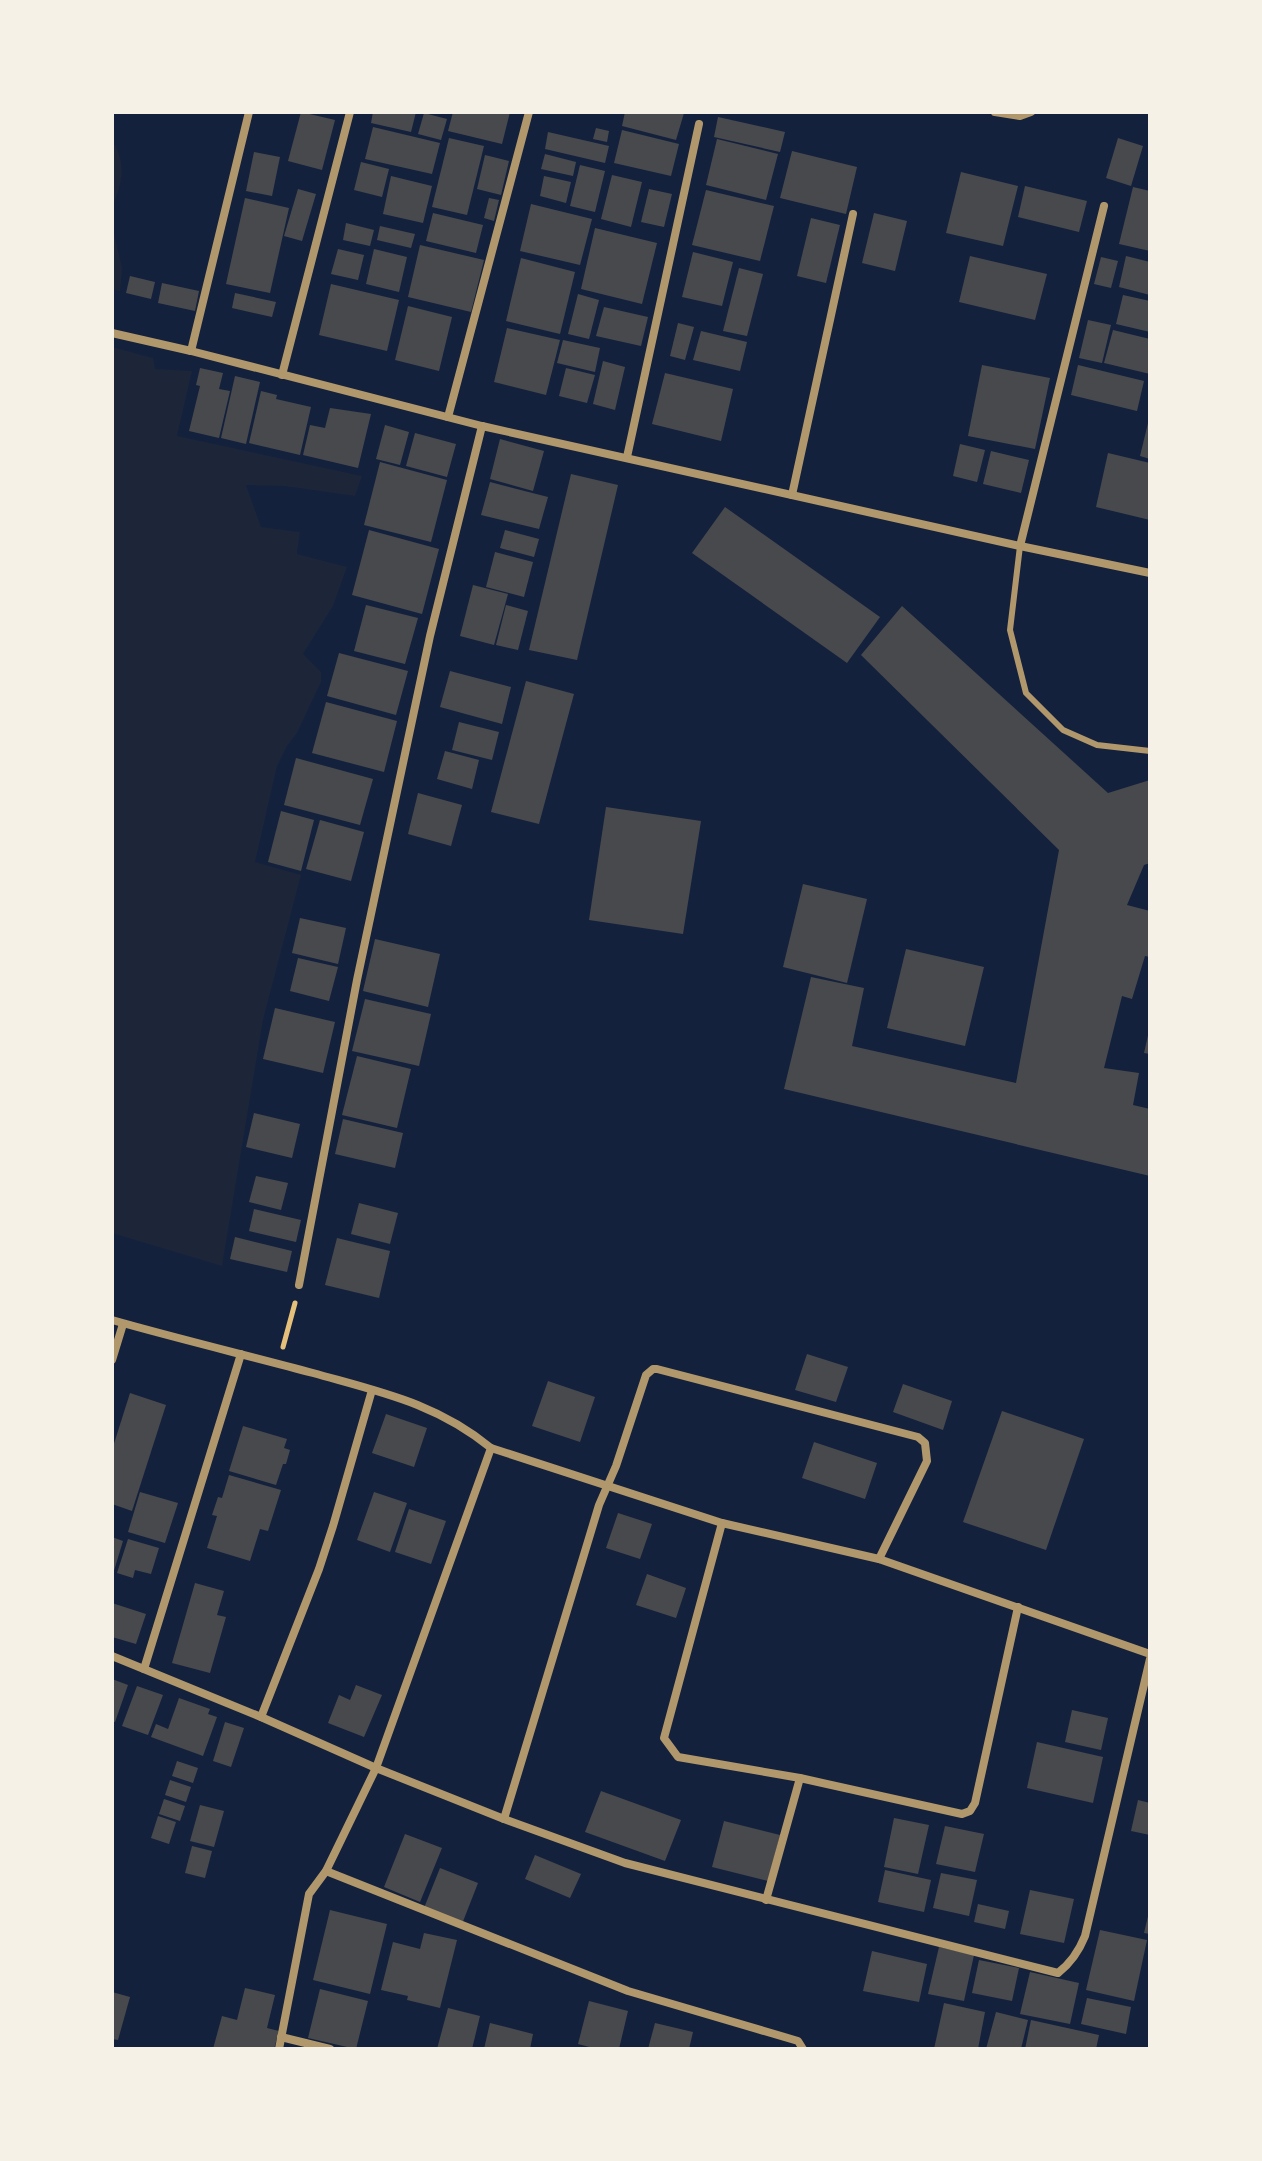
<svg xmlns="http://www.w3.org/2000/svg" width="1262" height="2161" font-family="Helvetica,sans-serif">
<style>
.green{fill:#1d2539}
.building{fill:#48494c}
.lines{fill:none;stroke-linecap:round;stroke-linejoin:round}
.path{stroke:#e5c07b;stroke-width:5}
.service{stroke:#b1986c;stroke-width:6}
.minor{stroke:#b1986c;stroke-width:8}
</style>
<rect width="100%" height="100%" fill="#14213d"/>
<g class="green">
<path d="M112,144L115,145C126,167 122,184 112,207Z"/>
<path d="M112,225L122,268L120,291L112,289Z"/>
<path d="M112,347L153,358L155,369L192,371L177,436L362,476L355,496L284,486L246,485L261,527L300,532L297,554L347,567L333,606L303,654L321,672V682L297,733L287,746L277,766L255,862L301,875L263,1020L222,1266L112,1233Z"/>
</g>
<g class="building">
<path d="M301,112L335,120L322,170L288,161Z"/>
<path d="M373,112H416L411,132L371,123Z"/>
<path d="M453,112H510L502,144L448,131Z"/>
<path d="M625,112H678L684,113L676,140L622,126Z"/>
<path d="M424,113L447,119L441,140L418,134Z"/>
<path d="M718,117L785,132L780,152L714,137Z"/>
<path d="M373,127L440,143L432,174L365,159Z"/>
<path d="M596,128L609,131L607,142L593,139Z"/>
<path d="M622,130L679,144L671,176L614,163Z"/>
<path d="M548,132L609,146L605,163L545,149Z"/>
<path d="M449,138L484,146L467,215L432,207Z"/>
<path d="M1118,138L1143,146L1131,186L1106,178Z"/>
<path d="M717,139L778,154L766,200L706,185Z"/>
<path d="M792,151L857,167L846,214L780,198Z"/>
<path d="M254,152L280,157L272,196L246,191Z"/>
<path d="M545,154L576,162L573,176L541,169Z"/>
<path d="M485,155L509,161L501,195L477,189Z"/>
<path d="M361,162L389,169L382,197L354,190Z"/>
<path d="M580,165L605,171L595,212L570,206Z"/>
<path d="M961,172L1018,186L1003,246L946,233Z"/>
<path d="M612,175L642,182L631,227L601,219Z"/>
<path d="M391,176L432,186L423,223L383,214Z"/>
<path d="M544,176L571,182L566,203L540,196Z"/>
<path d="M1025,186L1087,201L1079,232L1018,217Z"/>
<path d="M1133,187L1150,191V251L1119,244Z"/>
<path d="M298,189L316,194L302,241L284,236Z"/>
<path d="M649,189L672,194L664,227L641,222Z"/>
<path d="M706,190L774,206L760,261L692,245Z"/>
<path d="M245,198L289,208L270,293L226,284Z"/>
<path d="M489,198L499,200L494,221L484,218Z"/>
<path d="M531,204L592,219L580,265L520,251Z"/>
<path d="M433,213L483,225L476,253L426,241Z"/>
<path d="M874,213L907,221L895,271L862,263Z"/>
<path d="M811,218L840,225L826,283L797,276Z"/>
<path d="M346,223L374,230L370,246L343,240Z"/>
<path d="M380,226L415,234L411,248L377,240Z"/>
<path d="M595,228L657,243L642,304L581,289Z"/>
<path d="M420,245L484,260L471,312L408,297Z"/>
<path d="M338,249L364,255L358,280L331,274Z"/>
<path d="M374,249L407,257L399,292L366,284Z"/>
<path d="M693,252L733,262L722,306L682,297Z"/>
<path d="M970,256L1047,274L1035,320L959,302Z"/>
<path d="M1126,256L1150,262V295L1119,287Z"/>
<path d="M1101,257L1118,261L1111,288L1094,284Z"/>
<path d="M521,258L575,272L560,334L506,321Z"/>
<path d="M739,268L763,274L747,336L723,331Z"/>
<path d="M130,276L155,282L151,299L126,293Z"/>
<path d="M162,283L199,291L195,311L158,303Z"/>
<path d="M331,284L399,300L387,351L319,335Z"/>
<path d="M235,293L276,302L272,317L232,308Z"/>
<path d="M578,294L599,300L589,339L568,334Z"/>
<path d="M1123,295L1150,301V332L1116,324Z"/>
<path d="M408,306L452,317L439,371L395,360Z"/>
<path d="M604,307L648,317L641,346L596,336Z"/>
<path d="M1088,320L1111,325L1102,363L1079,358Z"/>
<path d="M678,323L694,327L685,360L670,356Z"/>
<path d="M507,328L560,340L546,395L494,382Z"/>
<path d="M1113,330L1150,339V374L1104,363Z"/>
<path d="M701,331L747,342L740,371L693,360Z"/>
<path d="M563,340L600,348L595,372L557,363Z"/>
<path d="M603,361L625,367L615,410L593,404Z"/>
<path d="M982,365L1050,378L1035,449L968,436Z"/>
<path d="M1078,365L1144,381L1137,411L1071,395Z"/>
<path d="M200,368L223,373L219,389L230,391L219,438L189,431L200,386L196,385Z"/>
<path d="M566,368L595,375L587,403L559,396Z"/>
<path d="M665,373L733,389L721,441L652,424Z"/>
<path d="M235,376L260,382L246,444L221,438Z"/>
<path d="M261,391L277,395L276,399L311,407L300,455L249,443Z"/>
<path d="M330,408L371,414L358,468L303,455L310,425L325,428Z"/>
<path d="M1149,419H1150V459L1140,456Z"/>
<path d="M385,425L409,432L400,465L376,459Z"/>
<path d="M415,433L456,444L447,477L406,466Z"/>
<path d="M500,439L544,451L533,491L490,479Z"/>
<path d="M960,444L985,450L977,482L953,476Z"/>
<path d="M991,451L1029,460L1021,493L983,484Z"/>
<path d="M1108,453L1150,463V520L1096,507Z"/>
<path d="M380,462L447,480L431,542L364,525Z"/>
<path d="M571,474L618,485L577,660L529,650Z"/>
<path d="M490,482L548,497L539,529L481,515Z"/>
<path d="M725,507L880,617L847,663L692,553Z"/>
<path d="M369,530L439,549L422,614L352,595Z"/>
<path d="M505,530L539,539L534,557L500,548Z"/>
<path d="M495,552L533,562L524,597L486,587Z"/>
<path d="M473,585L508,594L494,645L460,636Z"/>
<path d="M366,605L418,618L405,664L354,651Z"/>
<path d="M506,605L528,611L518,650L496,645Z"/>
<path d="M902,606L1108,793L1150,780V863L1144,865L1127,905L1150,911V957L1145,956L1132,999L1122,996L1104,1068L1139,1073L1133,1105L1150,1109V1176L784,1089L811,977L864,988L852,1046L1016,1083L1059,850L861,655Z"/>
<path d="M339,653L408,671L396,715L327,696Z"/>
<path d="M450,671L511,687L502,724L440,707Z"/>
<path d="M526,681L574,694L539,824L491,812Z"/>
<path d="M326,702L397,721L384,772L312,753Z"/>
<path d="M459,722L499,732L492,760L452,750Z"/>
<path d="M445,751L479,760L472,789L437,779Z"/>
<path d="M296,758L373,779L360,825L284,805Z"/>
<path d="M418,793L462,805L451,846L408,834Z"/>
<path d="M606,807L701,821L683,934L589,920Z"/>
<path d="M281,811L314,820L301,871L268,862Z"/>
<path d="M320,820L364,832L351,881L306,869Z"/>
<path d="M803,884L867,899L847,983L783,967Z"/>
<path d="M300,918L346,928L338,964L292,953Z"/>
<path d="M375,939L440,954L428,1007L363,991Z"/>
<path d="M906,949L984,967L965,1046L887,1028Z"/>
<path d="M298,958L338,967L329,1001L290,991Z"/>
<path d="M365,999L431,1014L419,1066L352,1051Z"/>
<path d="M275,1008L335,1022L323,1073L263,1059Z"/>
<path d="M1149,1031H1150V1054L1144,1053Z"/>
<path d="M357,1056L411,1069L397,1128L342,1115Z"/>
<path d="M254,1113L300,1124L292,1158L246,1147Z"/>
<path d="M343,1119L403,1133L395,1168L335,1154Z"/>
<path d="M256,1176L288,1183L281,1210L249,1202Z"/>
<path d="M359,1203L398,1213L390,1244L351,1234Z"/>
<path d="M254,1209L301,1220L296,1242L249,1231Z"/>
<path d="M235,1237L292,1251L287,1272L230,1259Z"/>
<path d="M337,1238L390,1251L379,1298L325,1285Z"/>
<path d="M807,1354L848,1367L836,1402L795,1390Z"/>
<path d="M548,1381L595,1397L580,1442L532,1426Z"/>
<path d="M903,1384L952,1401L943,1430L893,1412Z"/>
<path d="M130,1393L166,1405L132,1511L112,1504V1450Z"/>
<path d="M1002,1411L1084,1439L1046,1550L963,1522Z"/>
<path d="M386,1414L427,1428L414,1467L372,1453Z"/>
<path d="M243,1426L287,1439L284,1448L290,1450L286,1464H283L276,1485L229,1471Z"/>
<path d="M814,1442L877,1463L865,1499L802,1478Z"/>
<path d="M229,1475L281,1490L268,1531L260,1529L250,1561L207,1548L217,1516L212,1515L218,1497L222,1498Z"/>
<path d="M140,1492L178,1503L165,1543L128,1532Z"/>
<path d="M374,1492L407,1503L390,1552L357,1540Z"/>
<path d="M409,1509L446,1521L431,1564L395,1552Z"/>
<path d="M618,1513L652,1524L640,1559L606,1548Z"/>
<path d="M112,1537L123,1541L113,1574H112Z"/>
<path d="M128,1539L159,1548L151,1574L135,1570L133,1578L117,1573Z"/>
<path d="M647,1574L686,1588L676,1618L636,1605Z"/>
<path d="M195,1583L224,1591L217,1615L226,1617L210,1673L172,1663Z"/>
<path d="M112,1603L146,1614L136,1644L112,1637Z"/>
<path d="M112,1679L128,1685L115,1722L112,1721Z"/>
<path d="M356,1685L382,1695L364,1737L328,1723L339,1695L350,1700Z"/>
<path d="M137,1686L163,1695L148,1735L122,1726Z"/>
<path d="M179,1698L210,1709L208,1714L217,1717L203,1756L151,1737L156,1724L168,1729Z"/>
<path d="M1072,1710L1108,1718L1101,1750L1065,1742Z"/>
<path d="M225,1722L244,1728L231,1767L213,1761Z"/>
<path d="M1037,1742L1103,1757L1093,1803L1027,1788Z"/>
<path d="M177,1761L198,1768L193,1783L172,1776Z"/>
<path d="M170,1780L191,1787L186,1802L165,1795Z"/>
<path d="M601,1791L681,1820L665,1861L585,1832Z"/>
<path d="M164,1799L185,1806L180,1821L159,1814Z"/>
<path d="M1138,1800L1150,1803V1835L1131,1831Z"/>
<path d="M200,1805L224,1811L214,1847L190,1841Z"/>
<path d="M158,1816L176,1822L169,1844L151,1838Z"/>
<path d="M894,1818L929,1825L918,1874L884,1867Z"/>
<path d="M724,1821L780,1835L768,1881L712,1867Z"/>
<path d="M945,1826L984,1834L975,1872L936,1864Z"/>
<path d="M405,1834L442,1848L420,1902L384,1887Z"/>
<path d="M192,1846L212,1851L205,1878L185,1873Z"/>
<path d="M535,1855L581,1874L570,1898L525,1879Z"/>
<path d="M440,1868L478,1883L462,1924L424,1908Z"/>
<path d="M885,1870L931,1880L924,1912L878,1902Z"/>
<path d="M941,1873L977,1880L969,1916L933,1908Z"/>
<path d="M1030,1890L1074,1899L1064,1943L1020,1934Z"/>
<path d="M978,1904L1009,1911L1005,1929L974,1922Z"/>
<path d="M330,1910L387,1924L370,1994L313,1980Z"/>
<path d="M1149,1912L1150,1913V1934L1144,1933Z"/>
<path d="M1100,1930L1147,1940L1134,2001L1086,1990Z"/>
<path d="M424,1933L457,1940L440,2008L407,2000L408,1996L381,1990L393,1942L420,1949Z"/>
<path d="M939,1947L974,1955L964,2001L928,1994Z"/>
<path d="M872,1951L927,1964L919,2002L863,1991Z"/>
<path d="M979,1960L1019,1968L1012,2001L972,1993Z"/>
<path d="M1030,1972L1079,1983L1070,2024L1020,2014Z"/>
<path d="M245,1988L275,1995L267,2028L279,2031L274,2049H213L222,2016L237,2020Z"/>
<path d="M320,1989L368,2001L356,2049L308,2038Z"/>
<path d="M112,1992L130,1997L118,2040L112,2039Z"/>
<path d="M1087,1998L1131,2007L1126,2034L1081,2024Z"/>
<path d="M589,2001L628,2011L619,2049H597L578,2044Z"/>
<path d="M944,2003L985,2012L978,2049H934Z"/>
<path d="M448,2008L480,2016L472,2049H437Z"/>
<path d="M996,2012L1028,2020L1021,2049H986Z"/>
<path d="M1031,2020L1099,2035L1096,2049H1025Z"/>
<path d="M490,2023L533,2034L530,2049H484Z"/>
<path d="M655,2023L693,2032L689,2049H648Z"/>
</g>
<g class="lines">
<path class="path" d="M283,1347L295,1303"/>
<path class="service" d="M1020,546L1010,630L1026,693L1063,730L1097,745L1150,751"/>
<g class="minor">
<path d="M995,112L1020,116L1031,112"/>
<path d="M112,333L191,351L482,426L1020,546L1150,573"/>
<path d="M191,351L249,112"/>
<path d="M282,375L350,112"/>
<path d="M448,417L529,112"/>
<path d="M627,457L699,124"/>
<path d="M792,495L853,214"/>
<path d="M1020,546L1104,206"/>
<path d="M299,1285L357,980L430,636L482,426"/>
<path d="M112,1320C179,1339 246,1355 313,1373C380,1392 436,1403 491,1448L722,1523L879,1559L1150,1654"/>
<path d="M112,1360L123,1324"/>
<path d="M722,1523L664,1738L678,1757L800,1778L962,1814L970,1811L975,1803L1018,1607"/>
<path d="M112,1656L261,1717L376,1768L504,1819L625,1863L1058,1973C1071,1963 1079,1951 1085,1936L1150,1659"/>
<path d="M144,1669L241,1354"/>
<path d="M261,1717L319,1569L333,1526L372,1390"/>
<path d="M504,1819L599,1505L616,1466L646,1375L653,1369H657L918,1437L925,1443L927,1461L879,1559"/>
<path d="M326,1871L628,1991L798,2041L803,2049"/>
<path d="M766,1900L800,1778"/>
<path d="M281,2037L330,2049"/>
<path d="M279,2049L309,1894L326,1871L376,1768L491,1448"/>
</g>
</g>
<rect width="1262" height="2161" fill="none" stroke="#f6f1e7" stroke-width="228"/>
</svg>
